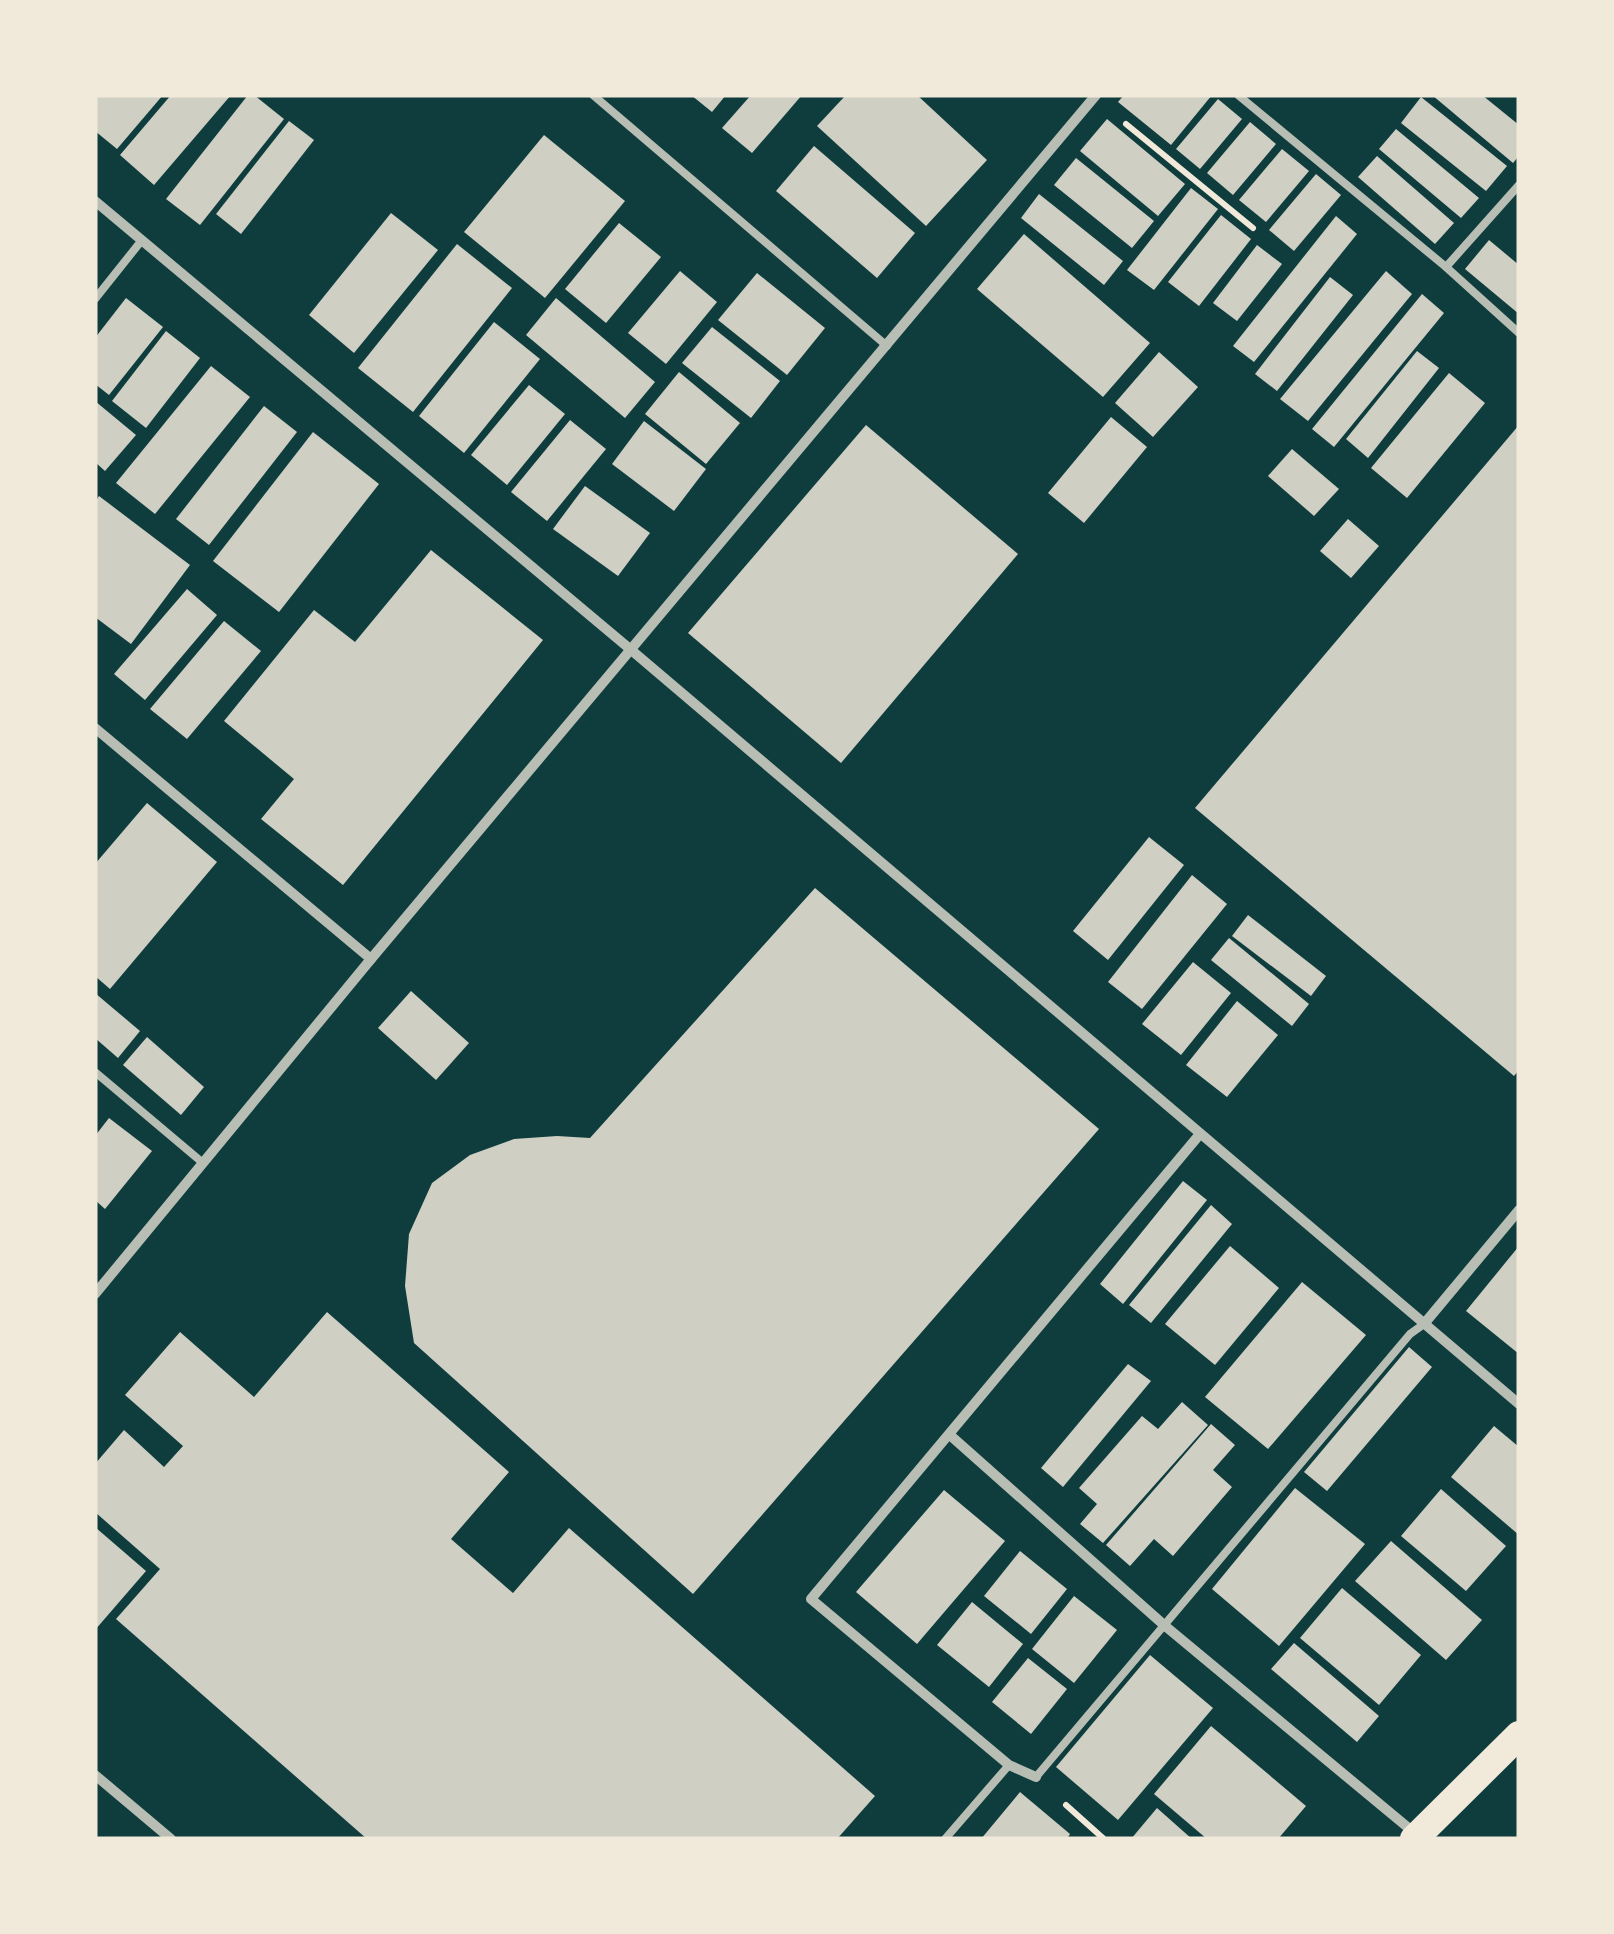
<svg xmlns="http://www.w3.org/2000/svg" width="1614" height="1934" font-family="'DM Sans',sans-serif">
<style>
.building{fill:#cfcfc3}
.lines{fill:none;stroke-linecap:round;stroke-linejoin:round}
.path{stroke:#f1e9da;stroke-width:6}
.service{stroke:#b8beb3;stroke-width:8}
.minor{stroke:#b8beb3;stroke-width:10}
.trunk{stroke:#f1e9da;stroke-width:28}
</style>
<rect width="100%" height="100%" fill="#0f3d3e"/>
<g class="building">
<path d="M97,95H163L117,149L95,131Z"/>
<path d="M171,95H231L154,185L120,155Z"/>
<path d="M248,95H254L284,119L200,225L166,199Z"/>
<path d="M691,95H726L712,112Z"/>
<path d="M751,95H802L752,153L722,128Z"/>
<path d="M846,95H917L987,160L926,226L817,126Z"/>
<path d="M1124,95H1212L1171,145L1118,102Z"/>
<path d="M1432,95H1482L1519,125V156L1513,163Z"/>
<path d="M1421,97L1507,166L1486,191L1401,123Z"/>
<path d="M1218,99L1242,119L1200,169L1176,149Z"/>
<path d="M1107,119L1185,184L1158,216L1080,151Z"/>
<path d="M289,121L314,140L241,234L216,214Z"/>
<path d="M1250,122L1276,144L1233,195L1207,173Z"/>
<path d="M1396,129L1479,198L1461,218L1379,149Z"/>
<path d="M544,135L625,201L545,298L464,232Z"/>
<path d="M814,146L915,233L877,278L776,191Z"/>
<path d="M1282,149L1309,171L1266,222L1239,200Z"/>
<path d="M1377,156L1454,223L1435,244L1358,177Z"/>
<path d="M1076,158L1154,221L1132,248L1054,185Z"/>
<path d="M1316,174L1341,195L1294,251L1269,230Z"/>
<path d="M1191,188L1218,209L1154,290L1127,270Z"/>
<path d="M1039,194L1123,261L1104,285L1021,218Z"/>
<path d="M391,213L438,250L354,353L309,315Z"/>
<path d="M1221,215L1251,239L1199,306L1168,282Z"/>
<path d="M1336,216L1357,234L1254,362L1233,346Z"/>
<path d="M619,223L661,257L606,323L565,289Z"/>
<path d="M1024,234L1150,343L1103,397L977,289Z"/>
<path d="M1489,240L1519,265V314L1465,269Z"/>
<path d="M457,244L512,288L413,412L358,368Z"/>
<path d="M1257,245L1282,264L1237,321L1213,303Z"/>
<path d="M680,271L717,302L666,364L628,333Z"/>
<path d="M1386,271L1412,294L1308,421L1280,399Z"/>
<path d="M757,273L825,328L787,375L718,320Z"/>
<path d="M1330,277L1353,295L1277,391L1255,374Z"/>
<path d="M1422,294L1444,313L1334,447L1312,429Z"/>
<path d="M126,298L163,327L109,395L95,384V338Z"/>
<path d="M556,298L655,382L625,418L526,335Z"/>
<path d="M494,322L540,359L464,453L419,416Z"/>
<path d="M712,327L780,381L751,418L682,363Z"/>
<path d="M166,331L200,358L146,428L112,401Z"/>
<path d="M1417,351L1439,368L1368,458L1346,439Z"/>
<path d="M1159,352L1198,387L1153,437L1115,403Z"/>
<path d="M211,366L250,397L155,514L116,483Z"/>
<path d="M679,372L740,423L706,464L645,414Z"/>
<path d="M1449,373L1485,403L1407,498L1371,468Z"/>
<path d="M529,385L565,414L507,485L471,455Z"/>
<path d="M95,401L136,435L105,471L95,462Z"/>
<path d="M264,406L297,432L209,545L176,519Z"/>
<path d="M1111,417L1147,447L1084,523L1048,493Z"/>
<path d="M570,420L606,449L547,521L511,492Z"/>
<path d="M644,421L706,469L674,511L612,464Z"/>
<path d="M866,425L1018,554L841,763L688,633Z"/>
<path d="M1519,425V1070L1514,1076L1195,808Z"/>
<path d="M313,432L379,484L279,612L213,561Z"/>
<path d="M1292,449L1339,489L1314,516L1268,476Z"/>
<path d="M585,486L650,533L618,576L553,529Z"/>
<path d="M99,496L190,565L131,644L95,617V502Z"/>
<path d="M1348,519L1379,546L1351,578L1320,551Z"/>
<path d="M431,550L543,640L343,885L261,819L294,779L224,721L314,610L355,642Z"/>
<path d="M187,589L217,615L145,700L114,674Z"/>
<path d="M224,621L261,651L187,739L150,709Z"/>
<path d="M147,803L217,862L110,989L95,976V864Z"/>
<path d="M1149,837L1184,865L1108,960L1073,931Z"/>
<path d="M1192,875L1227,904L1142,1009L1108,982Z"/>
<path d="M815,888L1099,1129L693,1594L414,1343L405,1286L409,1234L432,1183L470,1155L514,1139L557,1136L590,1138Z"/>
<path d="M1248,915L1326,976L1311,996L1232,936Z"/>
<path d="M1229,938L1309,1004L1292,1026L1211,960Z"/>
<path d="M1193,962L1231,993L1181,1055L1142,1024Z"/>
<path d="M411,991L469,1043L436,1080L378,1028Z"/>
<path d="M95,993L140,1031L118,1058L95,1038Z"/>
<path d="M1237,1001L1278,1035L1227,1097L1186,1065Z"/>
<path d="M147,1037L204,1087L181,1115L123,1065Z"/>
<path d="M109,1118L152,1151L105,1209L95,1200V1136Z"/>
<path d="M1183,1181L1207,1200L1123,1304L1100,1284Z"/>
<path d="M1211,1205L1232,1224L1151,1323L1129,1305Z"/>
<path d="M1230,1246L1279,1288L1215,1365L1165,1324Z"/>
<path d="M1519,1246V1354L1466,1311Z"/>
<path d="M1302,1282L1366,1335L1268,1449L1205,1397Z"/>
<path d="M327,1312L509,1472L451,1539L513,1593L569,1528L875,1796L837,1839H367L116,1619L160,1569L95,1512V1464L124,1430L164,1467L183,1446L125,1395L180,1332L254,1397Z"/>
<path d="M1409,1347L1432,1367L1327,1491L1304,1472Z"/>
<path d="M1128,1364L1151,1381L1063,1487L1041,1468Z"/>
<path d="M1182,1402L1208,1425L1103,1543L1080,1524L1097,1504L1079,1488L1142,1416L1158,1429Z"/>
<path d="M1211,1424L1235,1445L1213,1470L1232,1487L1173,1556L1154,1539L1130,1566L1106,1545Z"/>
<path d="M1494,1426L1519,1447V1535L1451,1477Z"/>
<path d="M1295,1488L1365,1544L1279,1646L1212,1589Z"/>
<path d="M1441,1489L1506,1546L1466,1591L1401,1536Z"/>
<path d="M944,1490L1005,1541L917,1644L856,1592Z"/>
<path d="M95,1527L146,1571L95,1630Z"/>
<path d="M1391,1541L1482,1620L1446,1660L1355,1581Z"/>
<path d="M1020,1551L1067,1589L1031,1634L984,1596Z"/>
<path d="M1342,1588L1421,1655L1379,1705L1300,1638Z"/>
<path d="M1074,1596L1117,1630L1074,1683L1032,1649Z"/>
<path d="M972,1602L1023,1644L989,1687L937,1645Z"/>
<path d="M1294,1643L1379,1716L1357,1742L1271,1669Z"/>
<path d="M1150,1655L1213,1708L1118,1820L1056,1767Z"/>
<path d="M1028,1658L1067,1689L1031,1734L992,1702Z"/>
<path d="M1211,1726L1306,1806L1278,1839H1207L1154,1794Z"/>
<path d="M1020,1792L1070,1834L1067,1839H981Z"/>
<path d="M1157,1808L1192,1839H1131Z"/>
</g>
<g class="lines">
<g class="path">
<path d="M1126,124L1253,228"/>
<path d="M1066,1805L1104,1839"/>
</g>
<g class="service">
<path d="M593,95L887,346"/>
<path d="M1238,95L1446,267L1519,185"/>
<path d="M1446,267L1519,333"/>
<path d="M95,299L142,240"/>
<path d="M95,1072L203,1163"/>
<path d="M1036,1777L1410,1334L1424,1324"/>
<path d="M945,1839L1009,1765"/>
</g>
<g class="minor">
<path d="M95,201L630,649L1519,1404"/>
<path d="M95,728L371,959"/>
<path d="M95,1294L371,959L1096,95"/>
<path d="M1424,1324L1519,1210"/>
<path d="M951,1436L1164,1625L1417,1835"/>
<path d="M95,1775L171,1839"/>
<path d="M1036,1777L1009,1765L811,1599L1200,1134"/>
</g>
<path class="trunk" d="M1414,1839L1519,1735"/>
</g>
<rect width="1614" height="1934" fill="none" stroke="#f1e9da" stroke-width="195"/>
</svg>
